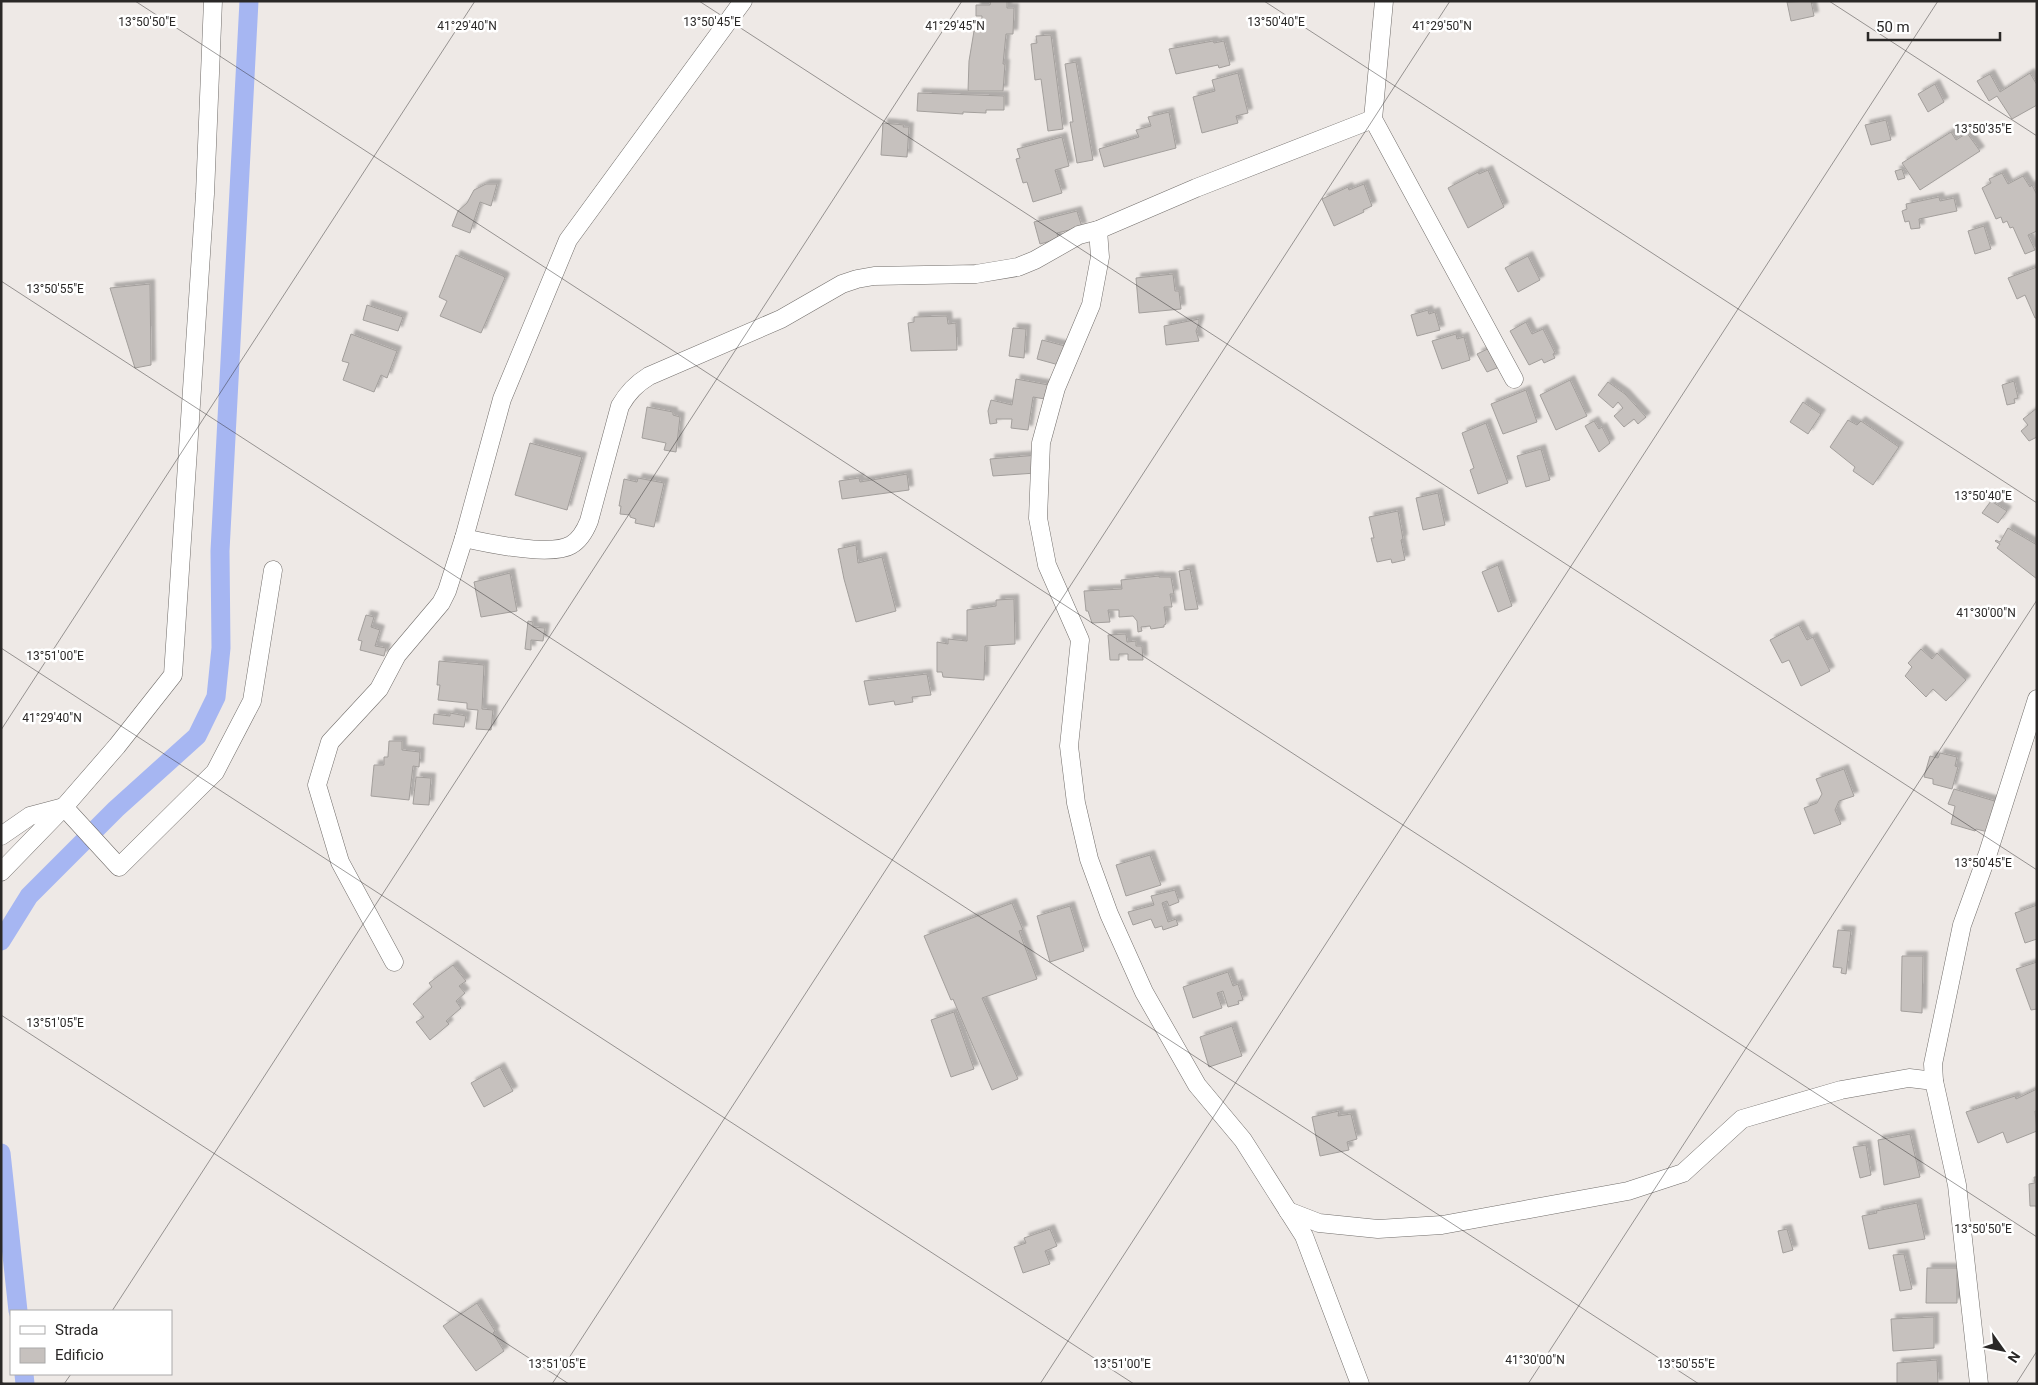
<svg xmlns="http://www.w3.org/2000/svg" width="2038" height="1385" font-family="Roboto,sans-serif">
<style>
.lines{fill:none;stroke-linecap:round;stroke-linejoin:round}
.canal{stroke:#a6b6f2;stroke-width:19}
.building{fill:#c6c1be;stroke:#a39f9c;filter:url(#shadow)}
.minor-casing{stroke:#726e6b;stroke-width:19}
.minor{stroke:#fff;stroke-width:18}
.ticks{fill:none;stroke:#2a2827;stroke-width:1;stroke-opacity:0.45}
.ticks-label{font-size:12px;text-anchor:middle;fill:#2a2827;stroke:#fff;stroke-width:5;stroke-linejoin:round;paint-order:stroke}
</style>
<defs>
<filter id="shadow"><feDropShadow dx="4.5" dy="-4.5" stdDeviation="1" flood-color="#0004"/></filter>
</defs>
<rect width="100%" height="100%" fill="#eee9e6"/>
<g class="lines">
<g class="canal">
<path d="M1,941L29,896L116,809L197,736L216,697L221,648L220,551L249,1"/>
<path d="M1,1153L18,1311"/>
<path d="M24,1374L25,1384"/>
</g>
</g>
<g class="building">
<path d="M991,1H1007V8H1014L1013,34H1006L1003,64H1005L1003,91H968L969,61L974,31H981L982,16H976V5H990Z"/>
<path d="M1811,1L1814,16L1791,21L1787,2Z"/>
<path d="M1051,35L1063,129L1048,131L1041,79L1035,80L1031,44L1037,43L1036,36Z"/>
<path d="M1213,41L1214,43L1224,41L1230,65L1219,68L1218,65L1176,74L1169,49Z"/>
<path d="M1076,62L1093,160L1077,163L1070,122H1073L1065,64Z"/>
<path d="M1238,73L1248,113L1236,116L1238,123L1202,133L1193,97L1215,91L1212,80Z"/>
<path d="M2030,73L2037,85V105L2012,119L1997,96L1989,101L1977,81L1990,74L2000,92Z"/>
<path d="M1935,84L1944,102L1928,112L1918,94Z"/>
<path d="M918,93L1004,96V110H986V113L963,112V114L917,111Z"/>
<path d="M1169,112L1176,148L1104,167L1099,149L1139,137L1136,130L1151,126L1148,117Z"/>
<path d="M1886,120L1891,140L1871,145L1865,125Z"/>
<path d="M883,123L904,125L903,127H909L907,157L881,155Z"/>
<path d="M1951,132L1956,140L1967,133L1980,151L1920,190L1902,163Z"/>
<path d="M1062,137L1069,166L1055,170L1062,193L1033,202L1027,182L1023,183L1016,159L1020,158L1017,149Z"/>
<path d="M1902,169L1905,178L1898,180L1895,171Z"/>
<path d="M1488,170L1504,207L1468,228L1448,188L1478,172L1479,174Z"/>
<path d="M2002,173L2008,184L2023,176L2030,187L2032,185L2037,195V231L2028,235L2035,250L2025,254L2013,227L2010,228L2007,221L2003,223L2001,217L1996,219L1982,188L1991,183L1989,179Z"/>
<path d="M486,184H497L491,206L480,202L470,233L452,226L458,211L467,203L474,190Z"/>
<path d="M1364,184L1372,206L1363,210L1364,212L1334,226L1322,199L1348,187L1349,190Z"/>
<path d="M1939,197L1940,201L1954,198L1957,211L1919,219L1920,228L1911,229L1909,221L1905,222L1902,211L1907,209L1906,204Z"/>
<path d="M1077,211L1082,227L1057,233L1058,239L1040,244L1034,222Z"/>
<path d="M1984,226L1991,249L1975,254L1968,231Z"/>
<path d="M456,255L503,276L505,278L481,333L440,316L447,301L439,297Z"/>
<path d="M1528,256L1540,280L1518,292L1505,268Z"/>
<path d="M2037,267V318H2035L2025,295L2017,299L2008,278Z"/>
<path d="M1173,274L1175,291H1179L1181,309L1139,313L1136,278Z"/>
<path d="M150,284L151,365L135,368L110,288Z"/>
<path d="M367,305L403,317L398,331L363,320Z"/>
<path d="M1428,310L1429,314L1435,312L1440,330L1417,336L1411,315Z"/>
<path d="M947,316L948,324L956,323L957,350L911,351L908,323L914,322V317Z"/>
<path d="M1199,319V323L1196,331L1199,341L1166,345L1164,326Z"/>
<path d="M1526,322L1532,334L1543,329L1555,353L1553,354L1555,358L1544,363L1542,359L1529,365L1510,331Z"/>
<path d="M1013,328L1026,329L1024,358L1009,356Z"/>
<path d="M351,334L397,351L387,378L381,375L374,392L343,380L349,363L342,361Z"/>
<path d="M1456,334L1457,339L1464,337L1470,360L1442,369L1432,341Z"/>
<path d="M1042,340L1065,346L1059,365L1037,359Z"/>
<path d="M1494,346L1504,365L1487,372L1477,354Z"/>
<path d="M1016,379L1054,386L1051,400L1033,397L1028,430L1011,428L1012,419H996L997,423L990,424L988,411L991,400L1012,405Z"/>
<path d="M1570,380L1587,416L1556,430L1540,395Z"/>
<path d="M2014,381L2018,398L2014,399L2015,403L2007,405L2002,385Z"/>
<path d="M1608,382L1625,394L1646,417L1638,424L1634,419L1624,427L1614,416L1623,408L1618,402L1613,408L1598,395Z"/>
<path d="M1526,390L1537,422L1503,434L1491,404Z"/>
<path d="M1803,402L1821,414L1808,434L1790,422Z"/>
<path d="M647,407L673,412V415L680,417L676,452L664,450L666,443L642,438Z"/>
<path d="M2037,408V437L2029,441L2021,431L2028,425L2023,419Z"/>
<path d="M1848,420L1857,425L1861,421L1899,447L1873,485L1853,471L1855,467L1830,447Z"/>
<path d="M1594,421L1599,429L1602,427L1610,443L1599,452L1585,426Z"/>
<path d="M1486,423L1508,483L1478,494L1470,470L1474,468L1462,433Z"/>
<path d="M530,443L582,457L567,510L515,495Z"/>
<path d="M1541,449L1550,480L1526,487L1517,456Z"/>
<path d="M1038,455L1036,473L993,476L990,459Z"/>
<path d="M907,474L909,490L842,499L839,481L859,478L860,482Z"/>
<path d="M638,478L664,483L654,527L635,523L636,519L630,517V515L620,514L621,506H619L624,479L637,482Z"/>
<path d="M1438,493L1445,525L1423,530L1416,498Z"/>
<path d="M1991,501L2007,511L1998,523L1982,513Z"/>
<path d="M1398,511L1403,539L1401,540L1405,560L1392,563L1391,559L1377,562L1371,538H1374L1369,517Z"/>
<path d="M2008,528L2037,545V579L1997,548L2000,544L1995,541L1996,540L2000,542Z"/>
<path d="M856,545L858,563L882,557L896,611L856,622L844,579L838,549Z"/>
<path d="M1498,565L1512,606L1498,612L1482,572Z"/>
<path d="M1190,569L1198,609L1185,610L1179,571Z"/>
<path d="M510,573L517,611L481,617L474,582Z"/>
<path d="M1159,576V577H1171L1174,594H1170L1172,607H1164L1166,624L1164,625V627L1151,629L1150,626L1141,627L1142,631L1138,632L1137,621L1133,616L1119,617V610H1108L1110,622L1092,623L1088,611H1086L1084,591L1122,589L1121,580Z"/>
<path d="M1014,599L1015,644L985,646L984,680L943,677L942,672H937V642L948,644V639L967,641V610L996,606V600Z"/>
<path d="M366,615L374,617L371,627L380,630L375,646L386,648L384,656L360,650L362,641L358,640Z"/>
<path d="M528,621L533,622V627L545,628L543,641L531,640V650L525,649Z"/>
<path d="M1799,625L1807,640L1813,637L1830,671L1801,686L1789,660L1782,663L1770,640Z"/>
<path d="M1126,634L1127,642L1136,641V646H1142L1143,660H1128V654H1119V660H1110L1108,635Z"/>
<path d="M1921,649L1932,659L1937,653L1966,680L1946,701L1933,689L1926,697L1905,676L1912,667L1908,663Z"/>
<path d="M439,661L484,665L482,709L493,710L491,730L476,729L478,710L467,709V703L438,700L440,685H437Z"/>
<path d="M927,674L931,695L912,697L913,702L895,705L894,701L869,705L864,681Z"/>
<path d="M450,713L466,716L464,727L433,724L434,714L450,716Z"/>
<path d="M389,741H402V750L420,752L419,767L413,766L409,800L371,796L374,765H384V757H388Z"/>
<path d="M1940,753L1957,757L1955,766L1958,767L1952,789L1933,784V779L1924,777L1930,756L1938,758Z"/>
<path d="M1844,769L1854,796L1839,801L1835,810L1841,824L1814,834L1804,808L1817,803L1822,794L1816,779Z"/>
<path d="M416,777L431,778L429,805L413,804Z"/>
<path d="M1954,789L1998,802L1988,832L1976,829L1975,831L1951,824L1955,806L1948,804Z"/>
<path d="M1150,855L1161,885L1126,896L1116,865Z"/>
<path d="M1175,890L1179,902L1169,906L1167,901L1162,903L1168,922L1176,919L1178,925L1163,930L1162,926L1155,928L1151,919L1133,925L1128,912L1154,905L1151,896Z"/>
<path d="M1012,903L1023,930L1019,931L1037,979L982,998L1018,1079L992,1090L953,999L951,1000L924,936Z"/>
<path d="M2037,905V939L2025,943L2015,913Z"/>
<path d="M1070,906L1084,951L1050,962L1037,916Z"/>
<path d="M1838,930L1851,931L1846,974L1841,973L1842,968L1833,967Z"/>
<path d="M1902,956H1923L1922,1013L1901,1011Z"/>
<path d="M2037,962V1009L2031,1010L2016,969Z"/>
<path d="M453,965L466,981L459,986L465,993L456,1001L461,1008L446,1021L449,1024L430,1040L416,1022L424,1017L413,1004L432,987L429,983Z"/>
<path d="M1228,972L1233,986L1238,984L1243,1000L1238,1001L1239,1004L1228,1007L1223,991L1217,993L1222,1008L1193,1018L1183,987Z"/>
<path d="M954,1012L974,1069L951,1077L931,1020Z"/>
<path d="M1232,1026L1242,1056L1209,1067L1200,1037Z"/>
<path d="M500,1067L513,1091L484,1107L471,1083Z"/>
<path d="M2037,1089V1111H2035L2037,1131L2007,1143L2003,1132L1978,1143L1966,1112L2015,1096L2016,1099Z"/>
<path d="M1339,1111L1338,1116L1351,1114L1357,1139L1347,1142L1349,1150L1320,1156L1312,1117Z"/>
<path d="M1910,1134L1920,1177L1884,1185L1878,1140Z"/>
<path d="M1866,1145L1871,1175L1860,1178L1853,1147Z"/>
<path d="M2034,1177H2037V1215L2036,1206H2030L2029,1184L2035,1183Z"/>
<path d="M1917,1203L1925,1239L1869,1249L1862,1216L1877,1213L1876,1211Z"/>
<path d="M1050,1229L1057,1246L1045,1251L1050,1264L1023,1273L1014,1247L1026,1243L1024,1238Z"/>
<path d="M1787,1229L1793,1250L1783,1253L1778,1231Z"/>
<path d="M1904,1254L1912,1289L1900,1291L1893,1255Z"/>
<path d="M1927,1268H1957V1303H1926Z"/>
<path d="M477,1303L495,1331L493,1333L504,1351L476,1371L443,1326Z"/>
<path d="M1934,1317V1348L1893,1351L1891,1319Z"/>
<path d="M1937,1360L1938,1384H1897V1363Z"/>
</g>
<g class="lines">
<defs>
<g id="minor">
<path d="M1384,1L1373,119L1514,379"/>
<path d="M1098,230L1100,257L1091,305L1056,388L1041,443L1038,518L1047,565L1080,640L1069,746L1076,803L1089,859L1109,914L1144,992L1197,1085L1243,1140L1304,1236L1360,1384"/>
<path d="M464,538C486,543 551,557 571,545C580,540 585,531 589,521L620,406C628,392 636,384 649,376L781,319L842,284L857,279L874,276L976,274L1018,267L1035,260L1079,235L1098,230L1196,188L1373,119"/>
<path d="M1,836L30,816L64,807L119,867L215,772L252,701L273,570"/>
<path d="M1,872L64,807L117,746L173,675L205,194L213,1"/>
<path d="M394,962L340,862L317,785L330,742L379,689L397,655L441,603L447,591L464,538L502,399L568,240L743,1"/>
<path d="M1288,1211L1319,1223L1378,1229L1442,1225L1628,1191L1683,1173L1742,1119L1841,1090L1909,1078L1934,1081"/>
<path d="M1979,1384L1957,1185L1934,1081L1933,1064L1962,925L1988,853L2037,699"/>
</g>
</defs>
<use href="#minor" class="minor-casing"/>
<use href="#minor" class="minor"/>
</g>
<path class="ticks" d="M135,1L2037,1237M699,1L2037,870M1264,1L2037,503M1829,1L2037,136M1,281L1699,1384M1,648L1134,1384M1,730L475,1M1,1015L569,1384M112,1311L962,1M1,1382L5,1384M64,1384L71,1374M552,1384L1450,1M1040,1384L1938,1M1528,1384L2037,600M2016,1384L2037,1351"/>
<g class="ticks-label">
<text x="712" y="26">13°50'45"E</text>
<text x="1276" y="26">13°50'40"E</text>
<text x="147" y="26">13°50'50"E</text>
<text x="467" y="30">41°29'40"N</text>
<text x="955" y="30">41°29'45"N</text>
<text x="1442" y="30">41°29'50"N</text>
<text x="1983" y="133">13°50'35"E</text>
<text x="55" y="293">13°50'55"E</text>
<text x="1983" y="500">13°50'40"E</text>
<text x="1986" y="617">41°30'00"N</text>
<text x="55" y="660">13°51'00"E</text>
<text x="52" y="722">41°29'40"N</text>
<text x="1983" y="867">13°50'45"E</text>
<text x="55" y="1027">13°51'05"E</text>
<text x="1983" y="1233">13°50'50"E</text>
<text x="1535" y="1364">41°30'00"N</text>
<text x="557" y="1368">13°51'05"E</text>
<text x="1122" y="1368">13°51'00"E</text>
<text x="1686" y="1368">13°50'55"E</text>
</g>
<rect width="2038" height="1385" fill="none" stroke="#2a2827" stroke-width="5"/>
<rect x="10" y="1310" width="162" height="65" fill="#ffffff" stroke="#aaa9a9"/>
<rect x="20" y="1326" width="25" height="8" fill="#ffffff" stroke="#aaa9a9"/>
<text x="55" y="1335" font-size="15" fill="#2a2827">Strada</text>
<rect x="20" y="1348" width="25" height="15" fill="#c6c1be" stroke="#aaa9a9"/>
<text x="55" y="1360" font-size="15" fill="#2a2827">Edificio</text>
<g transform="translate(2003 1350) rotate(123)" stroke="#ffffff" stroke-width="4" paint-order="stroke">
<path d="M0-4L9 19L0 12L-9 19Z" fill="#2a2827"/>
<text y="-8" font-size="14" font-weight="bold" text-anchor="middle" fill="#2a2827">N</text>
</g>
<path d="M1868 32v8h132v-8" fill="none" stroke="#2a2827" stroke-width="2.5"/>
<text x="1876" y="32" font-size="15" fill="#2a2827" stroke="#ffffff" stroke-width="4" paint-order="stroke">50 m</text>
</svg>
